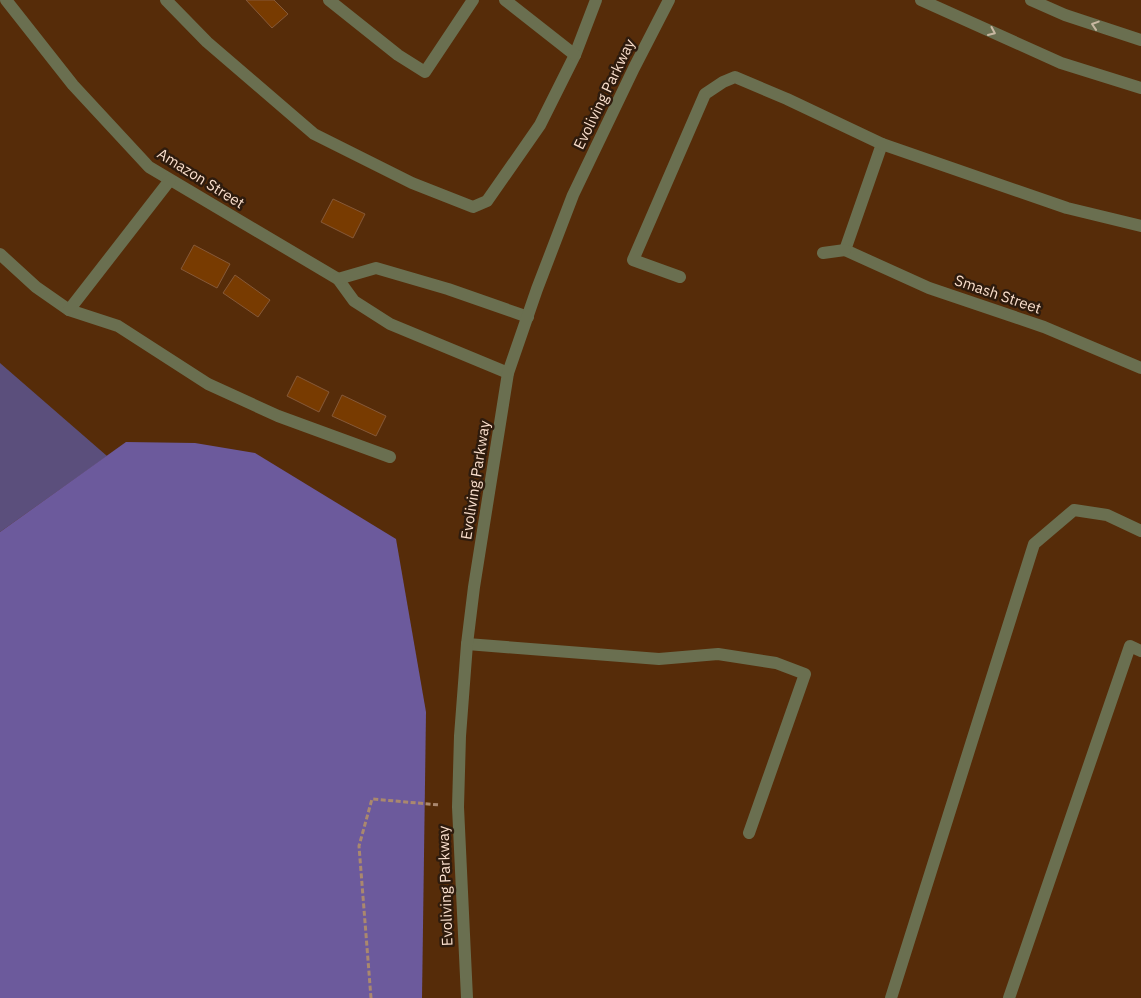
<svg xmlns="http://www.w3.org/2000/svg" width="1141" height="998" font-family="'IBM Plex Sans',sans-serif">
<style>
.green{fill:#5b4f7c}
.forest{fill:#6c5a9c}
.building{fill:#783b01;stroke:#865938}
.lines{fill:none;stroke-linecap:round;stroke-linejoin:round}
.path{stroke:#aa886e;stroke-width:3;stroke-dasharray:5 2.5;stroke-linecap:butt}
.service{stroke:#6a6f50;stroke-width:12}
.minor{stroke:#6a6f50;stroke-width:12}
.tertiary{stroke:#6a6f50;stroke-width:12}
.oneway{stroke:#c8b8a1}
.labels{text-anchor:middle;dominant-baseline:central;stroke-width:5;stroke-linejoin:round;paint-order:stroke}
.street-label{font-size:15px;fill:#fadfcd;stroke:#2e1b0d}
</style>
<rect width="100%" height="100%" fill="#562c09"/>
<path class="green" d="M0,363L107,456L0,532Z"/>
<path class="forest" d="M126,442L195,443L255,453L396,539L426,712L422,998H0V532Z"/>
<g class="building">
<path d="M246,0H274L288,14L272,28Z"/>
<path d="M333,199L365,214L353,238L321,222Z"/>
<path d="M194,245L230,264L217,288L181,269Z"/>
<path d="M235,275L270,300L258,317L223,293Z"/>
<path d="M297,376L329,392L319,412L287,396Z"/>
<path d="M342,395L386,416L376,436L332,416Z"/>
</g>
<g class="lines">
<path class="path" d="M371,998L359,846L372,799L440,805"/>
<path class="service" d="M467,644L659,659L718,654L776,663L805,674L749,833"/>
<g class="minor">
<path d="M6,0L73,85L149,167L338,279L354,301L390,324L508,373"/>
<path d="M166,0L207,42L314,134L412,183L473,207L487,201L540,125L575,55L596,0"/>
<path d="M329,0L398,55L425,72L473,0"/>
<path d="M505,0L575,55"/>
<path d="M921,0L1061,63L1141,88"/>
<path d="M1031,0L1065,15L1141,40"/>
<path d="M845,250L929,288L1044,327L1141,368"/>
<path d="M845,250L882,144"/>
<path d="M823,253L845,250"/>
<path d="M0,254L36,287L69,310L118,326L208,384L278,416L390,457"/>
<path d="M680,277L633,260L705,94L723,82L735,77L787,99L882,144L1067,208L1141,226"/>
<path d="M338,279L376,268L448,289L528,317"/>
<path d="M69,310L170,180"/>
<path d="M891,998L1034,544L1074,510L1107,515L1141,531"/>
<path d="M1009,998L1130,646L1141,651"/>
</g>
<path class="tertiary" d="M467,998L458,807L460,736L467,644L474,587L508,373L537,289L573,195L634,68L669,0"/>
</g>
<defs><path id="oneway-chevron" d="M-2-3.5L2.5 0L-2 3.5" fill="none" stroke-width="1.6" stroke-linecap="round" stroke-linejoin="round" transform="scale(1.25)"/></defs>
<g class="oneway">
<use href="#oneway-chevron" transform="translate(1095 25) rotate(-162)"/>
<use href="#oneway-chevron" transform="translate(992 32) rotate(24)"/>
</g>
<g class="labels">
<g class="street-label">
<text transform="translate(604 94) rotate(-64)">Evoliving Parkway</text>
<text transform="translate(201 178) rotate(32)">Amazon Street</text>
<text transform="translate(998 294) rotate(19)">Smash Street</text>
<text transform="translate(475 480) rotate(-81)">Evoliving Parkway</text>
<text transform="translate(445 886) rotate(-92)">Evoliving Parkway</text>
</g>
</g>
</svg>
